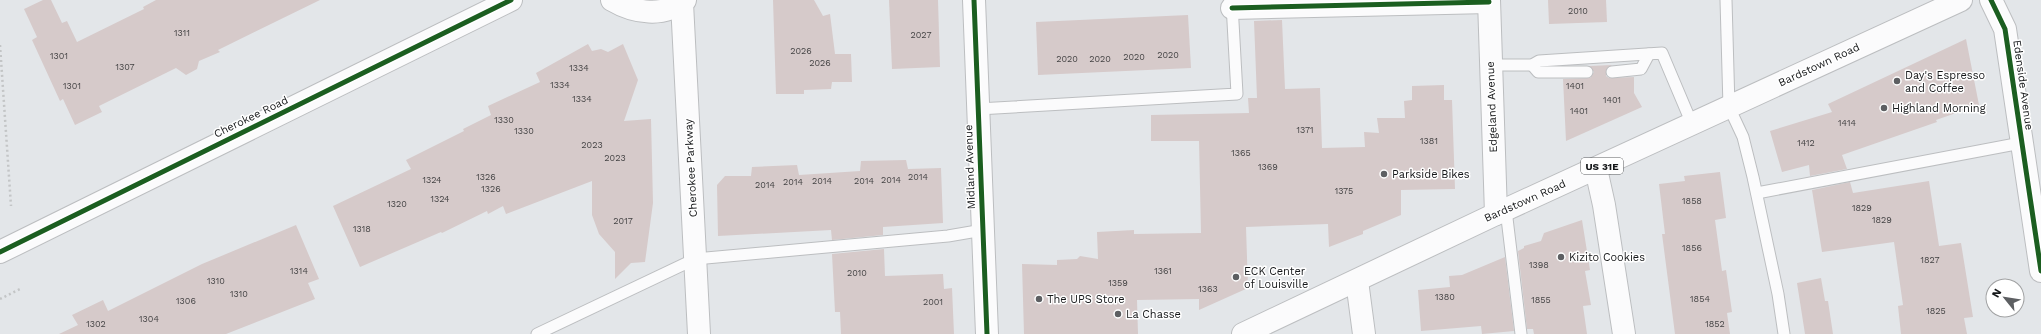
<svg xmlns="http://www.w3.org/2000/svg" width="2041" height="334" font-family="'Work Sans',sans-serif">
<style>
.building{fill:#d6caca}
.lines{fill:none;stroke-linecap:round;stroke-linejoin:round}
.service-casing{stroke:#bcbec0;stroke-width:13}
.minor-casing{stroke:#bcbec0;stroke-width:24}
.primary-casing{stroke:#bcbec0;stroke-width:24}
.path{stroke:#c3c5c6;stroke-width:2.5;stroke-dasharray:2 3;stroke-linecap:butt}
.service{stroke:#fbfbfc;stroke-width:11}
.minor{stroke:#fbfbfc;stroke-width:22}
.primary{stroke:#fbfbfc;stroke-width:22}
.cycleway-casing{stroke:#fff;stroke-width:8}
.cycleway{stroke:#1b5e20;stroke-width:5}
.poi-dot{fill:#5d5f62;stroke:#fff;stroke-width:1.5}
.labels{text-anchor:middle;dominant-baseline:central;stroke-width:3;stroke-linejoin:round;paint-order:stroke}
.number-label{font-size:9px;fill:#454445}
.shield{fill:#fff;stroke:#5b5d5e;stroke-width:1}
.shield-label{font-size:10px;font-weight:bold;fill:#151719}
.street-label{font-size:11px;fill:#151719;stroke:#fff}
.poi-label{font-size:11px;fill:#151719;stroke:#fff;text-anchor:start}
</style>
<rect width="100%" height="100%" fill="#e3e6e9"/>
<g class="building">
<path d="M43,0H51L62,23L67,21L77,42L144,9L143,7L156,0H320L218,50L220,52L199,61L197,69L186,75L176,68L99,106L102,112L75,125L63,99L60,101L32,40L37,37L24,9Z"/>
<path d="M773,0H814L823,16L830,14L835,54H851L852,82H832L831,89L804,90V94H776Z"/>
<path d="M889,0H938L940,67L892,69Z"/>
<path d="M1548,0H1606L1607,22L1549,24Z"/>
<path d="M1188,15L1191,68L1038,75L1036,22Z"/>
<path d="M1282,20L1285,89L1320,88L1322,148L1365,147L1364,132L1379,133L1377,118H1405L1404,101L1412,100V86L1444,85V100H1452L1455,189L1401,190V215L1363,231V234L1329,247L1328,224L1246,227L1248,288L1199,310V299L1137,300L1138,334H1024L1022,264L1057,265V260L1077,259L1080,256L1098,259L1097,232L1134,230V234L1201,233L1199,141H1151V115L1249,113L1248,98H1257L1254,21Z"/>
<path d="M1966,39L1979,105L1936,120L1937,122L1842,155L1847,169L1810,176L1809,165L1782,172L1770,131L1832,112L1828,104Z"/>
<path d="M588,44L592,51L601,49L608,52L623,44L638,80L624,121L651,119L653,203L645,262L631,263L615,279V252L599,234L592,215V181L506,214L503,206L488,214L487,211L442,233L441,232L360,267L333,206L411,169L406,160L464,131L463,129L491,115L488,106L540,82L536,73Z"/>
<path d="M1612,65L1606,70V76L1609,78L1634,77V93L1642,107L1566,141L1563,79L1590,78L1594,72L1589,66Z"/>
<path d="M906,160L908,169L941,168L943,223L883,227V235L832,240L831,230L718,236L717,185L725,176H751L752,167L797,165L799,175L860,171L861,161Z"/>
<path d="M1720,172L1726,218L1715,220L1722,271L1726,270L1732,312L1727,313L1730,334H1675L1662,234H1665L1659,184L1685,181L1684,176Z"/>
<path d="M1929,181L1939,246L1961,243L1973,317L1964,318L1967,334H1901L1898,306L1903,305L1894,242L1822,252L1812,190L1850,182L1853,193Z"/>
<path d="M1582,220L1590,270L1585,271L1591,305L1583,306L1587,334H1534L1533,329H1527L1518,251L1524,248V246L1541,241L1544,233Z"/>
<path d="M296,225L319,279L308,283L315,299L226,334H59L78,325L72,315L103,300L108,311L202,264Z"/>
<path d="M884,249L885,276L943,274L944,289L952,288L954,334H841L840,312H835L832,254Z"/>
<path d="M1505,257L1514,331L1482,334L1481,326L1421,331L1418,290L1450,287L1449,276L1462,275Z"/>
<path d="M1821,278L1825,301H1828L1833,334H1805L1797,283Z"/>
</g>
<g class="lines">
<defs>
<g id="service">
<path d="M1726,0L1729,107L1743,137L1753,177L1778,294L1784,334"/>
<path d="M1491,65H1532L1539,61L1662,53L1692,124"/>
<path d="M1532,65L1538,72H1587"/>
<path d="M1612,72L1641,69L1649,54"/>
<path d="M978,109L1237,94L1232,4"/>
<path d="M1757,193L2021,143"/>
<path d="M1506,210L1521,334"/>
<path d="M537,334L695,259L948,236L983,230"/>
</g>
<g id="minor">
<path d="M974,0L987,334"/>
<path d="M1489,0L1496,214"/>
<path d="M1991,0L2005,29L2041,271"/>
<path d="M1232,8L1489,2"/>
<path d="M1596,169L1604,205L1624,334"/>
<path d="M0,252L511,0"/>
<path d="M1357,281L1364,334"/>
</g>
<g id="primary">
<path d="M612,0C634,13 664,18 685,0"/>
<path d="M682,3L699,334"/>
<path d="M1243,334L1496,214L1961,0"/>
</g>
</defs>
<use href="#service" class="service-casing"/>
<use href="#minor" class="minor-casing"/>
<use href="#primary" class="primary-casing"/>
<g class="path">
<path d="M0,45L11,206"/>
<path d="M0,299L20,289"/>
</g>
<use href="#service" class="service"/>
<use href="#minor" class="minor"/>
<use href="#primary" class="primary"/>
<defs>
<g id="cycleway">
<path d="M974,0L987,334"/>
<path d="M1991,0L2005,29L2041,271"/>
<path d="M1232,8L1489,2"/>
<path d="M0,252L511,0"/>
</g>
</defs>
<use href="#cycleway" class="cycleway-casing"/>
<use href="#cycleway" class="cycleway"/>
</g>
<g class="poi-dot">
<circle cx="1897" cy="81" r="4"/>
<circle cx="1884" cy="108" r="4"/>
<circle cx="1384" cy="174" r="4"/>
<circle cx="1561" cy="257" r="4"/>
<circle cx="1236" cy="277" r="4"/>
<circle cx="1039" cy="299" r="4"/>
<circle cx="1118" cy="314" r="4"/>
</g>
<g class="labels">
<g class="number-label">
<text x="1578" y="11">2010</text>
<text x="182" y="33">1311</text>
<text x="921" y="35">2027</text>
<text x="801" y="51">2026</text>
<text x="1168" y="55">2020</text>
<text x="59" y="56">1301</text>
<text x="1134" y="57">2020</text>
<text x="1067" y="59">2020</text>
<text x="1100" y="59">2020</text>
<text x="820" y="63">2026</text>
<text x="125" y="67">1307</text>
<text x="579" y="68">1334</text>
<text x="560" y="85">1334</text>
<text x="72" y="86">1301</text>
<text x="1575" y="86">1401</text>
<text x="582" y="99">1334</text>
<text x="1612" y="100">1401</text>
<text x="1579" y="111">1401</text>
<text x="504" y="120">1330</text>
<text x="1847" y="123">1414</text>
<text x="1305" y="130">1371</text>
<text x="524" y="131">1330</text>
<text x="1429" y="141">1381</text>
<text x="1806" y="143">1412</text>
<text x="592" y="145">2023</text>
<text x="1241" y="153">1365</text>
<text x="615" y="158">2023</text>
<text x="1268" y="167">1369</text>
<text x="486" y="177">1326</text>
<text x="918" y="177">2014</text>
<text x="432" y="180">1324</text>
<text x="891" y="180">2014</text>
<text x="822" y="181">2014</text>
<text x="864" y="181">2014</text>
<text x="793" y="182">2014</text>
<text x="765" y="185">2014</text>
<text x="491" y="189">1326</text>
<text x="1344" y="191">1375</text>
<text x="440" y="199">1324</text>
<text x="1692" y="201">1858</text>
<text x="397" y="204">1320</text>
<text x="1862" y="208">1829</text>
<text x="1882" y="220">1829</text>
<text x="623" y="221">2017</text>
<text x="362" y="229">1318</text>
<text x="1692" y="248">1856</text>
<text x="1930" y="260">1827</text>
<text x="1539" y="265">1398</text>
<text x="299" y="271">1314</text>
<text x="1163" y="271">1361</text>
<text x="857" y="273">2010</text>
<text x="216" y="281">1310</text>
<text x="1118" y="283">1359</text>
<text x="1208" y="289">1363</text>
<text x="239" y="294">1310</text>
<text x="1445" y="297">1380</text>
<text x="1700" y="299">1854</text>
<text x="1541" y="300">1855</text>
<text x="186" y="301">1306</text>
<text x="933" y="302">2001</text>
<text x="1936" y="311">1825</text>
<text x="149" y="319">1304</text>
<text x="96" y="324">1302</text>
<text x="1715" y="324">1852</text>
</g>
<rect class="shield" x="1581" y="158" width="42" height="16" rx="3"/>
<g class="shield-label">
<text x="1602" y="166">US 31E</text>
</g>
<g class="street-label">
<text transform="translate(1819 65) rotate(-25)">Bardstown Road</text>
<text transform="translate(2023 85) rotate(82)">Edenside Avenue</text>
<text transform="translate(1492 107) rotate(-92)">Edgeland Avenue</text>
<text transform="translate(251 117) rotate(-26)">Cherokee Road</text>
<text transform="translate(970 167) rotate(-92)">Midland Avenue</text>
<text transform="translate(691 168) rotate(-93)">Cherokee Parkway</text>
<text transform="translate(1525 201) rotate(-24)">Bardstown Road</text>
</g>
<g class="poi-label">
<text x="1905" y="75">Day's Espresso<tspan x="1905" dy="13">and Coffee</tspan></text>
<text x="1892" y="108">Highland Morning</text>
<text x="1392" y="174">Parkside Bikes</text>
<text x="1569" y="257">Kizito Cookies</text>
<text x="1244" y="271">ECK Center<tspan x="1244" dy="13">of Louisville</tspan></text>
<text x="1047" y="299">The UPS Store</text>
<text x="1126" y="314">La Chasse</text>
</g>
</g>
<g transform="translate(2005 298) rotate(300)"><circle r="19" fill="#ffffff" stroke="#a1a2a3"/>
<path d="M0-3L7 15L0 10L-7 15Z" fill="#5d5f62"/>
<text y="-6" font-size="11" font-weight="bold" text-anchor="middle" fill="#151719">N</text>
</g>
</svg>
